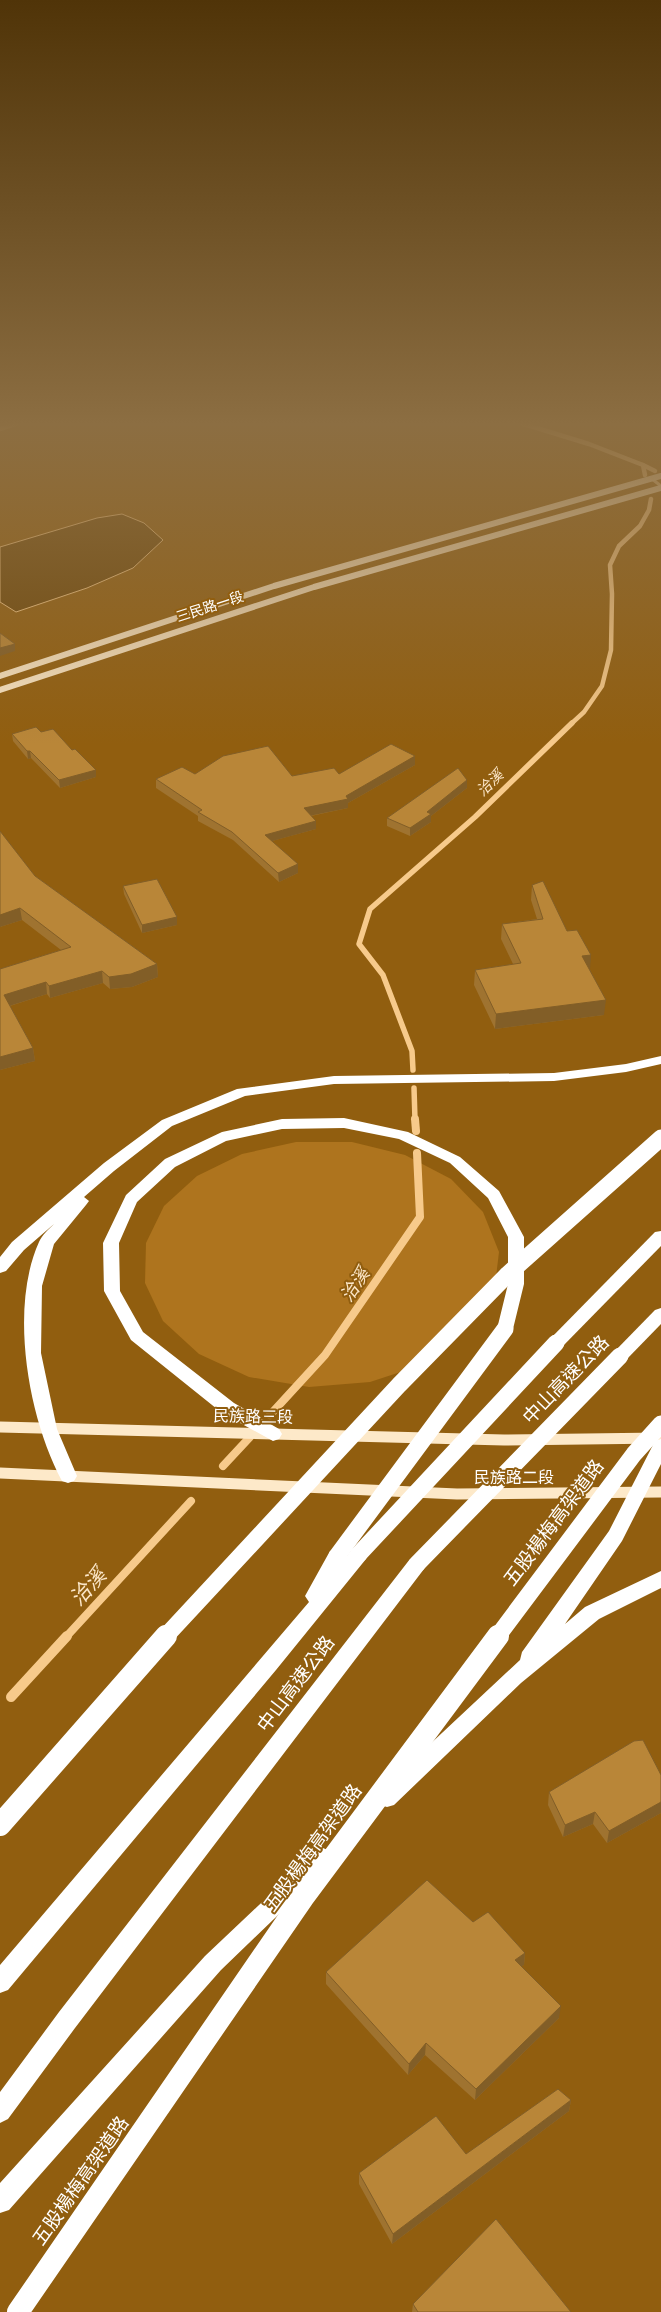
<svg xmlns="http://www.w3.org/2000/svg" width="661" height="2312" font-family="'Nunito Sans','Noto Sans TC',sans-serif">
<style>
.green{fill:#ae741e}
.water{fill:#6c4609;stroke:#f7ca8b}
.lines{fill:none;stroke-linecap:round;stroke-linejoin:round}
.stream-far3{stroke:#f7ca8b;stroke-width:4.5}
.stream-far2{stroke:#f7ca8b;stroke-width:5.5}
.stream-far1{stroke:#f7ca8b;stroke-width:8}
.stream{stroke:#f7ca8b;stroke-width:10}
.street{stroke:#f3cf9a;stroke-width:3}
.secondary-far1{stroke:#fde9c9;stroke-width:6}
.secondary{stroke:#fde9c9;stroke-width:11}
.highway{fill:#fff;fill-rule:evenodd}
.highway-bridge-far1{stroke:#fff;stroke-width:17}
.highway-bridge{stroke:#fff;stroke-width:22}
.wall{fill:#9f7330}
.shaded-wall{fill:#825e27}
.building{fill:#b98638;stroke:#825e27}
.labels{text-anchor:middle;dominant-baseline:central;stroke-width:4;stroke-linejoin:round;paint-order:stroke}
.far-street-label{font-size:14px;fill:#fff;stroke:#915e0f}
.far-water-label{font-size:15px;font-style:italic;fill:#fce7c9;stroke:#915e0f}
.street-label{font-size:16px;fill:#fff;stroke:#915e0f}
.water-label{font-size:18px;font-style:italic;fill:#fce7c9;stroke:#915e0f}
.near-street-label{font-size:19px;fill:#fff;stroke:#915e0f}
.near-water-label{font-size:21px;font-style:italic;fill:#fce7c9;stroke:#915e0f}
</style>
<rect width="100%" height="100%" fill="#915e0f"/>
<path class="green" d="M296,1142H352L405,1155L451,1179L483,1212L499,1252L494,1294L425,1364L370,1382L309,1387L249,1377L199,1354L163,1321L145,1283L146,1243L164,1206L197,1176L242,1154Z"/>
<path class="water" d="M122,514L144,523L163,540L133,568L87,588L16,612L0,602V547L97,518Z"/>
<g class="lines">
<g class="stream-far3">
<path d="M514,421L589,444L643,465L645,475"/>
<path d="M0,429L24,421"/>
<path d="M643,465L655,471"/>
<path d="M571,724L584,712L602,686L611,650L612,594L610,565L619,546L640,526L649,510L651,499"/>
</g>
<g class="stream-far2">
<path d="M413,1070L412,1051L383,975L359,944L370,909L475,817L572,723"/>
<path d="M414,1088L415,1120"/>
</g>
<g class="stream-far1">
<path d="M415,1119L416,1131"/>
<path d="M270,1415L325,1355L420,1217L417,1153"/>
<path d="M223,1466L250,1437"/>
<path d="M66,1637L191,1501"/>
</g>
<path class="stream" d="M11,1697L67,1636"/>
<path class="street" d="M652,479L661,486"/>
<g class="secondary-far1">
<path d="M0,676L274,586L661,476"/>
<path d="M0,690L314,587L661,488"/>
</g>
<g class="secondary">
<path d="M0,1427L504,1440L661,1438"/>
<path d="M0,1473L457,1494L661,1492"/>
</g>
<g class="highway">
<path d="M661,1056V1064L626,1072L554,1081L334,1084L245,1096L172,1126L114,1171L84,1197L89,1201L86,1205L54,1244L42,1286L41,1353L57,1429L77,1476L74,1481L68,1483L62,1481C28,1418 9,1308 39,1242C42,1235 49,1229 54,1224L24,1250L6,1271L0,1273V1257L12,1242L104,1163L162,1120L237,1089L334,1076L554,1073L626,1064Z"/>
<path d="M344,1118L408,1132L460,1157L499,1191L524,1237V1284L513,1329L511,1333L505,1335L499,1333L497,1329L508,1284V1237L488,1198L450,1163L399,1139L344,1128L282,1129L226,1141L175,1167L137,1202L119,1243L120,1291L143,1332L234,1403L279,1429L282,1434L279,1439L273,1441L222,1413L131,1340L104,1291L103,1243L126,1195L165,1159L222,1132L282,1119Z"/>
<path d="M661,1231V1246L562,1347L556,1349L550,1347L548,1343L550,1339L655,1232Z"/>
<path d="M661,1308V1324L626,1360L620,1362L614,1360L612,1356L614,1352L655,1310Z"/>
<path d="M661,1439V1464L622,1541L565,1624L585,1607L661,1571V1588L599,1619L521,1683L394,1805L387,1807L380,1805L377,1798L380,1791L520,1660L522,1652L609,1531L655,1441Z"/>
<path d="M359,1547L366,1549L368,1554L366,1559L276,1670L8,1990L0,1993V1965L309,1602L305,1596L330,1551L337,1549L344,1551L346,1557L352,1549Z"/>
<path d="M417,1556L424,1559L426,1564L424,1569L75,2028L8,2119L0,2123V2092L59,2012L410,1559Z"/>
<path d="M323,1848L330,1851L334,1858L330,1865L221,1970L9,2210L0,2213V2183L205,1956L316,1851Z"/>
</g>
<g class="highway-bridge-far1">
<path d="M359,1554L556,1343"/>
<path d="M337,1556L505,1329"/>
<path d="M417,1564L620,1356"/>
<path d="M165,1637L399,1385L508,1274L661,1138"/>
<path d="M497,1637L634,1454L661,1424"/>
</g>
<g class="highway-bridge">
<path d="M0,1825L166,1636"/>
<path d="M18,2312L303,1898L498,1636"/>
</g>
</g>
<g class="wall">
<path d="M41,732L96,777L60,788L31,758L28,759L13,741L12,734Z"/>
<path d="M415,765L348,803V808L311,816L316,829L272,841L298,873L279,882L233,840L198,821V816L156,788V779L195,774L292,776L339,774Z"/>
<path d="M467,780V788L431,816V822L410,836L387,826V818Z"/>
<path d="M35,876L157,964L158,977L132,987L110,989L103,983L50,998L47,994L10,1006L33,1048L35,1061L0,1070V969L61,950L22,920L0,927Z"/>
<path d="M532,885L567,931L590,970L604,1015L495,1029L474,985L475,970L513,964L501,939L502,924L537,919L531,900Z"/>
<path d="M123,886L177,925L142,933L124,894Z"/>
<path d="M661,1775V1813L607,1843L593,1824L563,1837L548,1805L549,1792Z"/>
<path d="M473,1922L525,1953L524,1965L521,1966L559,2018L475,2100L425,2055L408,2075L326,1984V1972Z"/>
<path d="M571,2100L569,2111L392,2244L359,2184V2173L466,2154Z"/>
<path d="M413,2304L571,2312H412Z"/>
</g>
<g class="shaded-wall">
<path d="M15,644V651L0,656V648Z"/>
<path d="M27,751H30L31,758L28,759Z"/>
<path d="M415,756V765L348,803V808L304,817V808L346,796Z"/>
<path d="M96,770V777L60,788L59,780Z"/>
<path d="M467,780V788L431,816V822L410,836V828L427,812Z"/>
<path d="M316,821V829L265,843V835Z"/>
<path d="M298,864V873L279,882L278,873Z"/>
<path d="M20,908L22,920L0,927V915Z"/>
<path d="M177,917V925L142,933V925Z"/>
<path d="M591,955L590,970L582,956Z"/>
<path d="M157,964L158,977L132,987L110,989L109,977Z"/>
<path d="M102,971L103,983L50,998L49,986Z"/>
<path d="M46,982L47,994L6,1007L4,995Z"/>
<path d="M606,1000L604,1015L495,1029L496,1014Z"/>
<path d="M33,1048L35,1061L0,1070V1057Z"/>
<path d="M661,1802V1813L607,1843L609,1831Z"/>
<path d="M595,1812L593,1824L563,1837L565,1825Z"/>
<path d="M525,1953L524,1965L513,1971L515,1960Z"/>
<path d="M561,2006L559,2018L475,2100L476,2089Z"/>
<path d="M426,2043L425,2055L408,2075L409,2064Z"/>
<path d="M571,2100L569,2111L392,2244L393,2234Z"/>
</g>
<g class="building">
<path d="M0,633L15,644L0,648Z"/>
<path d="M36,727L41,732L53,729L72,750L75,749L96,770L59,780L30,751H27L12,734Z"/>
<path d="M391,744L415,756L346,796L348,799L304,808L316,821L265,835L298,864L278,873L232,832L198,812L202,810L156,779L182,767L195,774L223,756L268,746L292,776L334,768L339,774Z"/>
<path d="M458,768L467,780L427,812L431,814L410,828L387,818Z"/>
<path d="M0,831L35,876L157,964L131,974L109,977L102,971L49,986L46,982L4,995L33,1048L0,1057V969L71,947L20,908L0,915Z"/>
<path d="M157,879L177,917L142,925L123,886Z"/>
<path d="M543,881L567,931L577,930L591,955L582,956L606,1000L496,1014L475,970L521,963L502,924L543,919L532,885Z"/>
<path d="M643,1740L661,1775V1802L609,1831L595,1812L565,1825L549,1792L634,1741Z"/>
<path d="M427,1880L473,1922L488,1912L525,1953L515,1960L561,2006L476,2089L426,2043L409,2064L326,1972Z"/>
<path d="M558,2089L571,2100L393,2234L359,2173L436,2116L466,2154Z"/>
<path d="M496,2219L571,2312H418L413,2304Z"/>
</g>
<linearGradient id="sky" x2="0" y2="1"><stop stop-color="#503408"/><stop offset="0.57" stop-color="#8c6e42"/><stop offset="1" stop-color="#8c6e42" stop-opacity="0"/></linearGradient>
<rect width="661" height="744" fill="url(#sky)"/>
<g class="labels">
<g class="far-street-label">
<text transform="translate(210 607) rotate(-18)">三民路一段</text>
</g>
<g class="far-water-label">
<text transform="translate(490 783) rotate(-44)">洽溪</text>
</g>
<g class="street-label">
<text transform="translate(253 1417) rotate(1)">民族路三段</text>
<text x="514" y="1478">民族路二段</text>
</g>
<g class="water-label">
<text transform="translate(355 1285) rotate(-56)">洽溪</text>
</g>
<g class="near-street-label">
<text transform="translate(566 1380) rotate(-46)">中山高速公路</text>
<text transform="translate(554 1523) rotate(-53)">五股楊梅高架道路</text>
<text transform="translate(296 1684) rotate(-53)">中山高速公路</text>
<text transform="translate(313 1848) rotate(-54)">五股楊梅高架道路</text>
<text transform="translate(81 2181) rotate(-55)">五股楊梅高架道路</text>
</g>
<g class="near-water-label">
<text transform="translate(88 1587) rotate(-48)">洽溪</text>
</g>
</g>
</svg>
